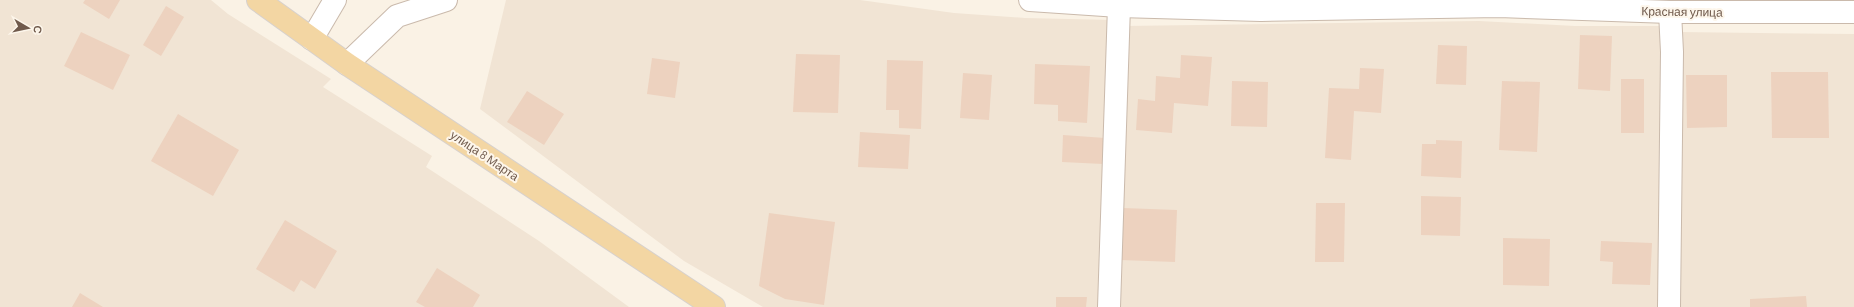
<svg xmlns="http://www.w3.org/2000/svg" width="1854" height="307" font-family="Barlow,sans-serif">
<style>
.residential{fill:#f1e4d4}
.building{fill:#edd2bf}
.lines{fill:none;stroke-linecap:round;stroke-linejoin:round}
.minor-casing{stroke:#cabaac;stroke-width:24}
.major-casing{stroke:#d7d1cd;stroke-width:24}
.minor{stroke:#fff;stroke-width:22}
.major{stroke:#f3d6a3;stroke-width:22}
.labels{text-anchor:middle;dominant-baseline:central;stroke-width:4;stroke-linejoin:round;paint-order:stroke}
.street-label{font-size:12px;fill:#705a4c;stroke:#fdf6eb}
</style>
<rect width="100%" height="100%" fill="#faf2e5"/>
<g class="residential">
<path d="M0,0H211L228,14L331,79L323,87L432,156L426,167L539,241L629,307H0Z"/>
<path d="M506,0H860L954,13L1025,18L1113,20L1103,307H763L684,261L480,109Z"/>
<path d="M1479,21L1575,26H1663L1664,307H1115L1124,26Z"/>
<path d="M1678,32L1854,34V307H1677Z"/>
</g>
<g class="building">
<path d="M85,0H120L109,19L83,3Z"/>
<path d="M166,6L184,17L161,56L143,45Z"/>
<path d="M81,32L130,55L113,90L64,66Z"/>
<path d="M1580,35L1612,36L1610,91L1578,89Z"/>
<path d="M1438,45L1467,46L1466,85L1436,84Z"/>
<path d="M796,54L840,55L838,113L793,112Z"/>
<path d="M1181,55L1212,57L1208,106L1174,103L1172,133L1136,130L1138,99L1155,101L1156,76L1180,78Z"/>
<path d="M652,58L680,62L675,98L647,94Z"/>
<path d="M887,60L923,61L921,129L899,128V110H886Z"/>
<path d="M1035,64L1090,66L1087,123L1058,121V105L1034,104Z"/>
<path d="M1360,68L1384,69L1381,113L1354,111L1351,160L1325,158L1329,88L1359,89Z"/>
<path d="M1771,72H1828L1829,138H1772Z"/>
<path d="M963,73L992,75L989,120L960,118Z"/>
<path d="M1686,75H1727V127L1687,128Z"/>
<rect x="1621" y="79" width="23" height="54"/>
<path d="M1232,81L1268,82L1267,127L1231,126Z"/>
<path d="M1502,81L1540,82L1537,152L1499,150Z"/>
<path d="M527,91L564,114L544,145L507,122Z"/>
<path d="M178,114L239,150L213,196L151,161Z"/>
<path d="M860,132L910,135L908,169L858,167Z"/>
<path d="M1063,135L1105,138L1103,164L1062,162Z"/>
<path d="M1436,140L1462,141L1461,178L1421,176L1422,144H1436Z"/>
<path d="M1421,196L1461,197L1460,236L1421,235Z"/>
<path d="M1316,203H1345L1344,262H1315Z"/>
<path d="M1123,208L1177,210L1175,262L1121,260Z"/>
<path d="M769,213L835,222L824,305L785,299L759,286Z"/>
<path d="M285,220L337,251L315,289L301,280L294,292L256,269Z"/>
<path d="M1503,238L1550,239L1549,286L1503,285Z"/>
<path d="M1601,241L1652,243L1650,285L1612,284L1613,262L1600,261Z"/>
<path d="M437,268L480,295L473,307H425L416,302Z"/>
<path d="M80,293L103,307H72Z"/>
<path d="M1806,296L1807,307H1750V299Z"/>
<path d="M1056,297H1087L1086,307H1056Z"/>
</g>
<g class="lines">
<defs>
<g id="minor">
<path d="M1030,0L1119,6L1261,10L1499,6L1670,12H1854"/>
<path d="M312,39L335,0"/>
<path d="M347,64L397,16L446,0"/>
<path d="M1109,307L1119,6"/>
<path d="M1669,307L1672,52L1670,12"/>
</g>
<path id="major" d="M258,0L347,64L714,307"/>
</defs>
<use href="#minor" class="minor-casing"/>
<use href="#major" class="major-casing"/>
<use href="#minor" class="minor"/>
<use href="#major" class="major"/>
</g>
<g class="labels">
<g class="street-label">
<text transform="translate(1682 11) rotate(1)">Красная улица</text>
<text transform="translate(485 155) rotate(34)">улица 8 Марта</text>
</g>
</g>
<g transform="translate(28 28) rotate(99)" stroke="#fdf6eb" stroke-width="3" paint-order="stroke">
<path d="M0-3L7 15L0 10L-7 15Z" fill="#705a4c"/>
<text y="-6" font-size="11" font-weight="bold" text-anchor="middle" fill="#705a4c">С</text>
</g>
</svg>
